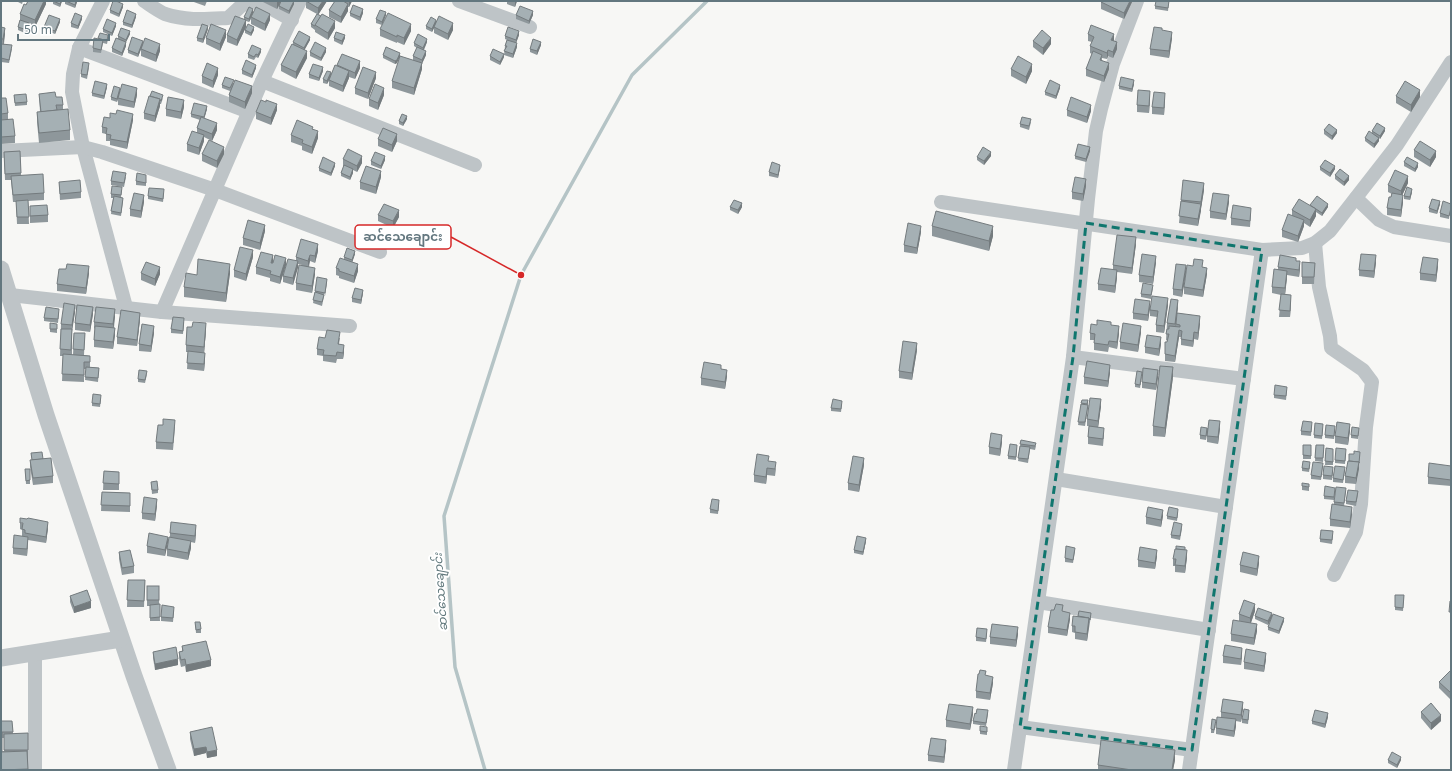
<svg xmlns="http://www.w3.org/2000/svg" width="1452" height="771" font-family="'Noto Sans','Noto Sans Myanmar',sans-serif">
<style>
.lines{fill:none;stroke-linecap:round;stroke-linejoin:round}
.stream{stroke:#b5c4c6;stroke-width:3.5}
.minor{stroke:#bec4c7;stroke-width:14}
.tertiary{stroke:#bec4c7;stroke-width:17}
.wall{fill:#8e979b;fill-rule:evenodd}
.shaded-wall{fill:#747b7e}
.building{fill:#a5b0b4;stroke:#747b7e}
.marked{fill:none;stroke:#0f766e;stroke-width:3;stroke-dasharray:8 5;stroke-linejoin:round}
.labels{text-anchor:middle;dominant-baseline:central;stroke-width:4;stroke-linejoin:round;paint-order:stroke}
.water-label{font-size:12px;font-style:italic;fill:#5e767a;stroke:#fff}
.leader{fill:none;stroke:#d62828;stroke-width:1.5}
.callout-dot{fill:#d62828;stroke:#fff;stroke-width:1.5}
.callout{fill:#fff;stroke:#d62828;stroke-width:1.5}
.callout-label{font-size:12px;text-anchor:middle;font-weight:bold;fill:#63777f}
</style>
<rect width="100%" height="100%" fill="#f7f7f5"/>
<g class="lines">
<path class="stream" d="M485,770L455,667L444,516L521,275L632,75L707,1"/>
<g class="minor">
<path d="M103,1L79,48L73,74L72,92L83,147L126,307"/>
<path d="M144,1C150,5 158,11 165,14C186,21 207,19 228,18L240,7L249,1"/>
<path d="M251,1L263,4L292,20"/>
<path d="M459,1L530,27"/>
<path d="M79,48L249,112"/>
<path d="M262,81L475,165"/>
<path d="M1,151L83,147L102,152L215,190L380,252"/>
<path d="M1356,198L1379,220L1394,227L1451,236"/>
<path d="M941,202L1262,250L1302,248L1315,243L1330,231L1397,145L1451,62"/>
<path d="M1315,243L1319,287L1330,336L1331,348L1363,370L1372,382L1366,427L1361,504L1356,532L1334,575"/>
<path d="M10,295L162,312L350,326"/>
<path d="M162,312L262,81L300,1"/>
<path d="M1073,357L1244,379"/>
<path d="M1056,479L1226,507"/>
<path d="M1038,602L1209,630"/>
<path d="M1020,727L1192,750"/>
<path d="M35,770V653"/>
<path d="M1014,770L1073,357L1088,199L1096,131L1101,109L1113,64L1137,1"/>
<path d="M1189,770L1262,250"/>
</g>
<g class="tertiary">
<path d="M1,269L46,415L134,676L168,770"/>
<path d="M1,658L121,639"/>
</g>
</g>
<g class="wall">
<path d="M16,1H23L22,4Z"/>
<path d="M28,1H46V4L35,27L29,24V27L27,34L18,30V27L20,20V14L26,5Z"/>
<path d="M53,1H62L60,7L53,4Z"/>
<path d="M65,1H77V2L75,8L65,4Z"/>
<path d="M191,1H207L205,6Z"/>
<path d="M261,1H294V4L289,14L279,9V6L277,9Z"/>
<path d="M306,1H327L318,15L335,28L328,40L315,32V29V30L311,27V24L317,14L306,8Z"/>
<path d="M335,1H352L349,7H348V11L341,23L329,17V10Z"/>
<path d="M507,1H517L515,7L507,4Z"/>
<path d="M1132,1V2L1124,19L1101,9V2Z"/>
<path d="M1169,1L1168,11L1155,9V6Z"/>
<path d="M123,7L119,17L110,13V10Z"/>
<path d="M253,12L270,20L265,31L251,24V19L249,22L246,21V27L237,46L227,42V35L244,19V17Z"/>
<path d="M350,13H363L360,21L350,16Z"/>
<path d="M386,15L382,25L376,23V19Z"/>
<path d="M516,15H533L529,24L516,19Z"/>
<path d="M136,17L132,28L123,25V22Z"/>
<path d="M82,19L78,29L71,27V23Z"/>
<path d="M60,22L55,34L44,30V27Z"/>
<path d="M436,22L453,30L448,40L434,33V28L432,32L426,29V26Z"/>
<path d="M116,26L112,36L103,32V29Z"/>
<path d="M1,27L5,34L4,44L12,49L9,63L1,62Z"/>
<path d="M208,29L203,43L197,41V38Z"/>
<path d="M380,29L411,31L404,45L397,42V43L380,36Z"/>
<path d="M245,30H254L251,36L245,33Z"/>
<path d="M1162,30L1172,38L1169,58L1150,55V49Z"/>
<path d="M130,34L126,42V46L122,56L112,52V48L118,39V36Z"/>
<path d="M1088,34L1114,40V41L1117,49L1113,58L1108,56L1107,59L1102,58V60L1109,69L1104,82L1086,76V69L1092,54L1090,53V46L1092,42L1088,41Z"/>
<path d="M519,35L516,43L517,47L513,58L504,55L505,46L507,40L505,39V36Z"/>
<path d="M226,37L220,51L206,44V38Z"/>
<path d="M98,38L108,39L107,44L103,43L101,53L93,52V48Z"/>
<path d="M334,38H345L342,45L334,41Z"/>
<path d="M310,40L304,50L307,58L296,79L281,71V65L293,44V42Z"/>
<path d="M1033,41L1051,44L1043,55L1033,47Z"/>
<path d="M427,42L424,50L426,55L422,63V69L414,95L392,88V81L413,60V56L417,48L414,46V43Z"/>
<path d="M143,44L160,51L156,62L141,56V49L138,57L128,53V50Z"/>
<path d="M541,45L537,55L530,52V49Z"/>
<path d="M386,47L397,63L395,64L383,58V55Z"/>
<path d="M261,52L258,58L256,57L254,60L248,58V54Z"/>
<path d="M310,52H326L321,61L310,56Z"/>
<path d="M490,56L504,57L500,65L490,60Z"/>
<path d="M337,65L360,68L355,79L349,77V78L343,92L329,86V81L327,84L323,83V79L331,75L337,66Z"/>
<path d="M89,67L87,79L81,77V74Z"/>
<path d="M256,68L252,78L242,74V70Z"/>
<path d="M1011,69L1032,71L1026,84L1011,76Z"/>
<path d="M323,71L319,81L309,78V74Z"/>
<path d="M218,75L213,88L202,83V76Z"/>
<path d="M376,78L368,99L355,94V88Z"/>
<path d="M234,83L252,93L245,109L229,102V95L230,91L222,88V85Z"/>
<path d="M1134,84L1132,92L1119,89V86Z"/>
<path d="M107,87L104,99L92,96V93Z"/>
<path d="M1060,88L1056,99L1045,95V92Z"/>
<path d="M120,91L117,102L111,100V97Z"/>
<path d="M39,94L56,97L63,105V110L70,130V140L39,143L37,122V112H40Z"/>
<path d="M14,95L27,102V105L15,106Z"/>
<path d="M137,95L134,108L118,105V98Z"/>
<path d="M384,95L378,110L369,106V99Z"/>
<path d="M1396,96L1420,97L1411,112L1396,103Z"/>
<path d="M1,98L8,113V119L15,136V143L1,144Z"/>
<path d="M163,98L161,104H160V106L155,122L144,119V113Z"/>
<path d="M1150,98L1149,113L1137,112V105Z"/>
<path d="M1165,99L1164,115L1152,114V107Z"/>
<path d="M184,107L181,119L166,116V109Z"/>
<path d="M207,109L204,118L217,130L212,141L204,137V141L199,155L187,151V144L197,132V128L200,120L191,117V114Z"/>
<path d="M277,110L271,125L256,119V112Z"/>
<path d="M1067,110L1091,111L1087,123L1067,116Z"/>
<path d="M116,114L133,120L127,149L110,145V141H106V134L102,133V127L110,118Z"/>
<path d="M407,119L403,126L399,124V121Z"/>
<path d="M1031,122L1029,130L1020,127V124Z"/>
<path d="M313,129L318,138L312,154L302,150V146L291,142V135Z"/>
<path d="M1324,130L1337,133L1332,140L1324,134Z"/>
<path d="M1372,131H1385L1380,139L1379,138V141L1374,148L1365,141V138L1372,133Z"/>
<path d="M378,139L397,141L392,152L378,146Z"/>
<path d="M1414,150L1436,157L1430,167L1414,157Z"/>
<path d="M20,151L21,175L44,193V200L28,201L29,224H17L16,202H13L11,180H5L4,152Z"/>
<path d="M1090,151L1086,162L1075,159V156Z"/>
<path d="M202,154H224L217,168L202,161Z"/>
<path d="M991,156L984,165L977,160V157Z"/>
<path d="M343,159L362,163L357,172L353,170V173L350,180L341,176V173L344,166H343Z"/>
<path d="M385,160L381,169L371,165V161Z"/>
<path d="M1404,162L1418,167L1415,172L1404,166Z"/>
<path d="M335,166L331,176L319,171V168Z"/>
<path d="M1320,167L1335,169L1330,177L1320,170Z"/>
<path d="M780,168L778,178L769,176V172Z"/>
<path d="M1335,175L1349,180L1344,186L1335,179Z"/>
<path d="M126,177L124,187L111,185V181Z"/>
<path d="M381,177L376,194L360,189V182Z"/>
<path d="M146,178V186L136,185V181Z"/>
<path d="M59,182L81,192V198L60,200Z"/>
<path d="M1408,183L1402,195L1403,202L1401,217L1387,215V208L1392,194L1388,192V185Z"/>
<path d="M1086,186L1083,201L1072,199V192Z"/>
<path d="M122,190L121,197L123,201L121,216L111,214L113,198H111V194Z"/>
<path d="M1204,190L1198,226L1179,223L1181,200Z"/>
<path d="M1412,192L1410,200L1404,199V196Z"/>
<path d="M164,193L163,202L148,199V196Z"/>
<path d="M144,202L141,218L130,216V209Z"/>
<path d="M1229,202L1226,220L1210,218V211Z"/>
<path d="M1440,204L1437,214L1429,212V208Z"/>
<path d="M1451,204L1449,219L1440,217V213Z"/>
<path d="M30,206L48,215V222L30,223Z"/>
<path d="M1310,206L1328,207L1322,216L1316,212V216L1310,227L1304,223V226L1298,242L1282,237V230L1292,216V210Z"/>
<path d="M730,207H742L738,214L730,210Z"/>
<path d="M1251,214L1250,227L1231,225V218Z"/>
<path d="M378,215L399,217L393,228L378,221Z"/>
<path d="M932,226L993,236L989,251L932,236Z"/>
<path d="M265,231L260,250L243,245V238Z"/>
<path d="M921,232L917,254L904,252V245Z"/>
<path d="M1136,244L1132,274L1117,272V277L1115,293L1098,290V284L1113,270V265Z"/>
<path d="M318,251L315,263L310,261L309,267L315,274L312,293L296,290V283L302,265L298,264L293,285L283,282V276L296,261V257Z"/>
<path d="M355,254L352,262L358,271L354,283L339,278V276L336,275V268L344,259V257Z"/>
<path d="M253,257L246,281L234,277V270Z"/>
<path d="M1296,261L1300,268L1299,277L1287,275L1285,294L1291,302L1290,317H1279L1281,295L1272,293V287L1278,270V267Z"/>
<path d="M273,262L272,263L286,265L280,284L270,281V278L256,274V267Z"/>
<path d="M1156,262L1153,284L1139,282V275Z"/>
<path d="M1302,262L1315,263L1314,284H1302Z"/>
<path d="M1376,262L1374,278L1359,276V270Z"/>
<path d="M1438,266L1436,282L1420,280V273Z"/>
<path d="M1203,267L1207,274L1203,297L1184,294V287Z"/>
<path d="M1186,272L1182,297L1173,295V289Z"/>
<path d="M89,273L86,294L57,291V284Z"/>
<path d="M141,273L160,274L155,286L141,280Z"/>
<path d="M230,273L226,302L184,297V287L197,275Z"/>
<path d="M327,282L322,306L313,303L315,291Z"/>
<path d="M1153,288L1151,299L1141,297V294Z"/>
<path d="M363,293L361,304L352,302V298Z"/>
<path d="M1168,305L1164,333L1156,332V325L1157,317L1150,316V310Z"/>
<path d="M1178,307L1175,327L1176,324L1200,323L1198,340L1194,339L1193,347L1181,345V337H1179L1175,362L1165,361V342H1167L1168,341L1166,340L1167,323Z"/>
<path d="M1150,308L1148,321L1133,319V313Z"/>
<path d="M59,312L58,323L44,321V318Z"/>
<path d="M75,312L72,329V355H73L74,333H85L84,355L90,356V367L99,368L98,382L85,380L86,369H84V382L62,381L63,356H60L61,324Z"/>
<path d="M93,314L90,332L75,330V323Z"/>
<path d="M115,316L114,328L115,335L113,349L94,347V340L95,329L94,328V322Z"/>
<path d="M140,319L137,346L117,344V337Z"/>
<path d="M184,322L183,334L171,333V329Z"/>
<path d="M57,324V333L50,332V329Z"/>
<path d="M1097,325H1111L1119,333L1117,349L1109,347L1108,352L1094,350V340H1090V333Z"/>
<path d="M206,330L204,353L205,360L204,371L187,369L188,352H186V345Z"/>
<path d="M1141,332L1138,352L1120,349V342Z"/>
<path d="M154,333L151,352L139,351V344Z"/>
<path d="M325,338H340L339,344L344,352L343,359H337L336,363L323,361V356L317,355V349Z"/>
<path d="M1161,344L1159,356L1145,353V347Z"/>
<path d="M917,350L912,380L899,378V371Z"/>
<path d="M721,369L727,376L725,389L701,385V378Z"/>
<path d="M1110,372L1108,387L1084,384V377Z"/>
<path d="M147,374L145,383L138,382V379Z"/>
<path d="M1142,376L1140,388L1135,387V384Z"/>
<path d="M1158,377L1156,390L1142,388V382Z"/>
<path d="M1173,377L1165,437L1153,436V426Z"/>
<path d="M1287,390L1286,400L1274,398V395Z"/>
<path d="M101,398L100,407L92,406V403Z"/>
<path d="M1082,400H1088V408L1085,426L1078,425Z"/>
<path d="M842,404L841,412L831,411V408Z"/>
<path d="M1101,406L1098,427L1104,435L1103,446L1088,444V437L1089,426H1087V419Z"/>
<path d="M163,425L175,427L173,450L156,449V442Z"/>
<path d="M1312,425L1311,436L1301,435V431Z"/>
<path d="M1207,428H1220L1218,444L1207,442V435L1206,440L1200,439V435Z"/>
<path d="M1323,428L1322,439L1314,438V435Z"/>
<path d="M1335,429L1334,439L1325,438V435Z"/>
<path d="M1350,430L1348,445L1335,443V436Z"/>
<path d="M1359,432L1358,439L1351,438V435Z"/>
<path d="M1021,440L1036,446L1035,450L1030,449L1028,463L1018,461Z"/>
<path d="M1002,442L1000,456L989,454V447Z"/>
<rect x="1303" y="445" width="8" height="14"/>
<path d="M1316,445H1324L1323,462L1315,461Z"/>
<path d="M1017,448L1016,460L1008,459V456Z"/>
<path d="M1326,448L1333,449V465H1325Z"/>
<path d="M31,453L43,459L53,476V483L33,485L30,467V460H32Z"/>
<path d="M1346,453L1345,464L1335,463V460Z"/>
<path d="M1360,455L1356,484L1345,483V476L1349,461Z"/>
<path d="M769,462L776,469L775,476L767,475L766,484L754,482V475Z"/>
<path d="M864,465L859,492L848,490V483Z"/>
<path d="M1310,466L1309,472L1302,471V468Z"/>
<path d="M1323,466L1321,480L1311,479V475Z"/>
<path d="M1451,466V486L1428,484V477Z"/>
<path d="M25,469H30V484H26Z"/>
<path d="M1333,470L1332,480L1323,479V475Z"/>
<path d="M1345,470L1343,483L1333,482V478Z"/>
<path d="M104,471L119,472V490H103Z"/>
<path d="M151,482L158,490V493L152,494Z"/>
<path d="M1302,486L1309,487V491L1302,490Z"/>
<path d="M1335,491L1334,500L1324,499V496Z"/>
<path d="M1346,491L1344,506L1352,514L1350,528L1330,526V519L1334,505V502Z"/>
<path d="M102,492L130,493V512L101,511Z"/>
<path d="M1358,494L1356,506L1346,504V501Z"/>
<path d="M719,503L718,514L710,513V509Z"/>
<path d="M157,505L155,521L142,519V513Z"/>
<path d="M1178,512L1177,521L1167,519V516Z"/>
<path d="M1163,516L1161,527L1146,524V517Z"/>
<path d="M20,523L48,528L46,543L28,540L27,556L13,554V548L22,536V530L20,529Z"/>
<path d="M1182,528L1180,540L1171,538V535Z"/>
<path d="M196,532L195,543L191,542V548L188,560L167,556V549L170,537V533Z"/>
<path d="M1333,535L1332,544L1320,542V539Z"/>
<path d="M168,537L165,556L147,553V546Z"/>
<path d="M866,541L863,555L854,553V550Z"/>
<path d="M1185,550L1187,557L1185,573L1175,572V566H1173V559Z"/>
<path d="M1075,551L1073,563L1065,562V558Z"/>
<path d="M119,552L134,566V573L122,575L119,559Z"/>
<path d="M1157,556L1155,569L1138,567V560Z"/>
<path d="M1259,563L1257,576L1240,572V565Z"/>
<path d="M128,580H145L144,607H127Z"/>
<path d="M147,586L159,600L160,621H150V606H147Z"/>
<path d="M1404,595L1403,611L1395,610V607Z"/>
<path d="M70,596L91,608L74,613L70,602Z"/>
<path d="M174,610L173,622L161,621V617Z"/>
<path d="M1255,611L1251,623L1257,631L1254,645L1231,641V634L1243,622L1239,621V614Z"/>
<path d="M1078,616H1091L1087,641L1075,639V633L1072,632V626Z"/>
<path d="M1255,616L1272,617L1268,625L1255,619Z"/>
<path d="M1070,619L1067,636L1048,633V627Z"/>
<path d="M1284,621L1279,634L1268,630V627Z"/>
<path d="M195,622L201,629V633H196Z"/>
<path d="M987,633L986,642L976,641V637Z"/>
<path d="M1018,634L1016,647L990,644V637Z"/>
<path d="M182,646L211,666L186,672L185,666L181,667L179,658V652L182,651Z"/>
<path d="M153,652L178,665L155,670L153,658Z"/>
<path d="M1242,655L1241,665L1223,663V656Z"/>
<path d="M1266,659L1264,672L1244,669V662Z"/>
<path d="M1451,670V700L1439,688V682Z"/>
<path d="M993,683L990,700L976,698V691Z"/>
<path d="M1243,708L1241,722L1236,721V726L1234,737L1216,734V728L1221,717V712Z"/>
<path d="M1421,712L1441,721L1431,730L1421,718Z"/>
<path d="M973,714L970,730L946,727V720Z"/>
<path d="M976,714H988L986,726L973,724V721Z"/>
<path d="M1249,714L1248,724L1242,723V719Z"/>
<path d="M1328,717L1325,728L1312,724V721Z"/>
<path d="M1,721H12L13,734L28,733V770H1ZM2,738H4V751H2Z"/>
<path d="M1216,723L1214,733H1211V729Z"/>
<path d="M987,730V735L980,734V731Z"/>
<path d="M190,732L217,756L207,758L206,753L194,756L190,739Z"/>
<path d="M946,747L944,763L928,761V755Z"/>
<path d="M1175,760L1173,770H1098V765Z"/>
<path d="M1388,760H1401L1397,768L1388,763Z"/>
</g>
<g class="shaded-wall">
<path d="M44,1H46V4L35,27V20Z"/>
<path d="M61,1H62L60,7V4Z"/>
<path d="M76,1H77V2L75,8V5Z"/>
<path d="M278,1H281L277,9V2Z"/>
<path d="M294,1V4L289,14V11Z"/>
<path d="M323,1H327L318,15V8Z"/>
<path d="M349,1H352L349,7Z"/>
<path d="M515,1H517L515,7Z"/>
<path d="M1130,1H1132V2L1124,19V13Z"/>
<path d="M123,4V7L119,17V14Z"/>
<path d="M348,4V11L341,23V17Z"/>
<path d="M253,9V13L251,17L249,22V19Z"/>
<path d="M363,9V13L360,21V17Z"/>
<path d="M533,11V15L529,24V21Z"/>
<path d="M386,12V15L382,25V22Z"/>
<path d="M136,14V17L132,28V25Z"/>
<path d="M270,14V20L265,31V24Z"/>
<path d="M82,16V19L78,29V26Z"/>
<path d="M60,19V22L55,34V31Z"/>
<path d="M246,20V27L237,46V40Z"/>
<path d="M436,20V24L432,32V29Z"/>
<path d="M335,21V28L328,40V33Z"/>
<path d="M29,23V27L27,34V30Z"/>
<path d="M116,23V26L112,36V33Z"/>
<path d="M453,23V30L448,40V34Z"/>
<path d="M411,24V31L404,45V38Z"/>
<path d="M208,26V29L203,43V39Z"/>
<path d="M254,27V30L251,36V33Z"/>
<path d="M5,28V34L3,46V39Z"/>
<path d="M226,30V37L220,51V44Z"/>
<path d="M130,31V34L126,42V46L122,56V53L126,43V40Z"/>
<path d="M519,31V35L516,43V40Z"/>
<path d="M1172,32V38L1169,58V51Z"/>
<path d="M1114,34V40L1111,47V40Z"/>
<path d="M345,35V38L342,45V41Z"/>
<path d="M310,37V40L304,51V48Z"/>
<path d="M1051,38V44L1043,55V48Z"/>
<path d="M427,39V42L423,51V48Z"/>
<path d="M143,41V44L138,57V54Z"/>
<path d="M541,42V45L537,55V51Z"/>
<path d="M1117,42V49L1113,58V52Z"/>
<path d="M517,43V47L513,58V54Z"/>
<path d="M160,44V51L156,62V55Z"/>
<path d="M326,48V52L321,61V58Z"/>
<path d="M261,49V52L258,58V55Z"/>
<path d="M1108,50V56L1107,59V53Z"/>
<path d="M307,51V58L296,79V72Z"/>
<path d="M426,51V55L422,64V60Z"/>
<path d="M400,53V57L397,63L395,64V61Z"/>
<path d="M504,54V57L500,65V62Z"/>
<path d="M360,61V68L355,79V73Z"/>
<path d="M422,63V69L414,95V88Z"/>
<path d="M1109,63V69L1104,82V76Z"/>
<path d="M1032,64V71L1026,84V77Z"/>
<path d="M256,65V68L252,78V75Z"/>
<path d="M323,67V71L319,81V78Z"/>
<path d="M218,68V75L213,88V81Z"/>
<path d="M349,71V78L343,92V86Z"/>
<path d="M331,72V75L327,84V81Z"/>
<path d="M376,72V78L368,99V93Z"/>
<path d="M1134,80V84L1132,92V89Z"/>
<path d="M107,84V87L104,99V96Z"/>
<path d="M1060,85V88L1056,99V96Z"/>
<path d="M252,86V93L245,109V102Z"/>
<path d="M120,88V91L117,102V99Z"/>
<path d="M137,88V95L134,108V102Z"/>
<path d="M384,88V95L378,110V103Z"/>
<path d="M1420,90V97L1411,112V105Z"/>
<path d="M1150,91V98L1149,113V106Z"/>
<path d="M1165,93V99L1164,115V108Z"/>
<path d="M160,99V106L155,122V116Z"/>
<path d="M184,100V107L181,119V112Z"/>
<path d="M277,104V110L271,125V118Z"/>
<path d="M1091,105V111L1087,123V117Z"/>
<path d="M207,106V109L204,120V117Z"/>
<path d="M133,114V120L127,149V142Z"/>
<path d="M407,116V119L403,126V123Z"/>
<path d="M217,123V130L212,141V134Z"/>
<path d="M1385,128V131L1380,139V136Z"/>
<path d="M1337,130V133L1332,140V136Z"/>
<path d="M318,131V138L312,154V147Z"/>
<path d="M397,134V141L392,152V145Z"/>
<path d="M204,135V141L199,155V148Z"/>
<path d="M1379,138V141L1374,148V144Z"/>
<path d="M224,147V154L217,168V161Z"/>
<path d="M1090,147V151L1086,162V159Z"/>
<path d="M1436,151V157L1430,167V160Z"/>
<path d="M991,152V156L984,165V161Z"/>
<path d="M362,156V163L357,172V166Z"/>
<path d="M385,156V160L381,169V166Z"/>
<path d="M335,163V166L331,176V173Z"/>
<path d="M1418,163V167L1415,172V169Z"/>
<path d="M780,165V168L778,178V175Z"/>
<path d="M1335,166V169L1330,177V173Z"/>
<path d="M353,169V173L350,180V177Z"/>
<path d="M381,171V177L376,194V187Z"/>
<path d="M1349,176V180L1344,186V182Z"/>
<path d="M1408,176V183L1401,198V191Z"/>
<path d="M1086,179V186L1083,201V194Z"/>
<path d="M1204,183V190L1201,209V202Z"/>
<path d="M1412,189V192L1410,200V197Z"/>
<path d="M144,195V202L141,218V211Z"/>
<path d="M1229,195V202L1226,220V214Z"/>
<path d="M1403,195V202L1401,217V210Z"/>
<path d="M1440,201V204L1437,214V211Z"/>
<path d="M742,203V207L738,214V210Z"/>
<path d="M1201,204V211L1198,226V219Z"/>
<path d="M1328,204V207L1322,216V213Z"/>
<path d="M1316,209V216L1310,227V220Z"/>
<path d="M399,210V217L393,228V221Z"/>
<path d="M1304,220V226L1298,242V236Z"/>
<path d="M265,225V231L260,250V243Z"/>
<path d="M921,226V232L917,254V248Z"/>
<path d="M993,226V236L989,251V241Z"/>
<path d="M1136,237V244L1132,274V268Z"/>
<path d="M318,244V251L315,263V256Z"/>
<path d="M253,250V257L246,281V274Z"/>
<path d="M355,251V254L352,263V260Z"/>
<path d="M273,255V262L271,269V263Z"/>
<path d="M310,255V261L308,267V261Z"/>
<path d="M1376,255V262L1374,278V271Z"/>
<path d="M1156,256V262L1153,284V277Z"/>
<path d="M286,258V265L280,284V277Z"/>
<path d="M1438,259V266L1436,282V275Z"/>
<path d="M298,261V268L293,285V278Z"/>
<path d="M1300,261V268L1299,277V270Z"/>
<path d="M230,264V273L226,302V293Z"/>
<path d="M358,264V271L354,283V276Z"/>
<path d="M1186,265V272L1182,297V290Z"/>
<path d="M89,266V273L86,294V288Z"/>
<path d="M160,267V274L155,286V279Z"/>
<path d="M315,268V274L312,293V286Z"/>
<path d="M1207,268V274L1203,297V290Z"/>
<path d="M1117,270V277L1115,293V286Z"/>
<path d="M1287,271V278L1285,295V288Z"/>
<path d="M327,279V282L325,296V293Z"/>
<path d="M363,290V293L361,304V300Z"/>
<path d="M1291,295V302L1290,317V311Z"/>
<path d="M1168,298V305L1164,333V326Z"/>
<path d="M1178,300V307L1175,331V324Z"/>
<path d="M1150,301V308L1148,321V315Z"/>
<path d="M75,305V312L72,332V325Z"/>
<path d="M93,307V314L90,332V325Z"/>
<path d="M115,309V316L113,331V324Z"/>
<path d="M140,313V319L137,346V340Z"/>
<path d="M1200,316V323L1198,340V333Z"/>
<path d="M206,323V330L204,354V347Z"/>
<path d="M154,326V333L151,352V346Z"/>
<path d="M1119,326V333L1117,349V342Z"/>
<path d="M1141,326V332L1138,352V345Z"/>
<path d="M115,328V335L113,349V342Z"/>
<path d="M1179,330V337L1175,362V356Z"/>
<path d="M1194,332V339L1193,347V341Z"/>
<path d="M1161,337V344L1159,356V349Z"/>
<path d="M917,343V350L912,380V373Z"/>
<path d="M344,345V352L343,359V353Z"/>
<path d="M205,353V360L204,371V364Z"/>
<path d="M1110,365V372L1108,387V381Z"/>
<path d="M1173,367V377L1165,437V428Z"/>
<path d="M727,370V376L725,389V382Z"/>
<path d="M1158,370V377L1156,390V384Z"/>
<path d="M1101,399V406L1098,428V421Z"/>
<path d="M1220,421V428L1218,444V437Z"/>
<path d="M1350,424V430L1348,445V438Z"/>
<path d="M1002,435V442L1000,456V449Z"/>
<path d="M864,458V465L859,492V485Z"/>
<path d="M1359,462V469L1356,484V478Z"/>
<path d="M767,468V475L766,484V477Z"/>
<path d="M157,499V505L155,521V514Z"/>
<path d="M1352,507V514L1350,528V522Z"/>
<path d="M1163,510V516L1161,527V520Z"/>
<path d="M48,522V528L46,543V537Z"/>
<path d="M196,525V532L195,543V536Z"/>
<path d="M28,537V543L27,556V549Z"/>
<path d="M168,537V543L165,556V550Z"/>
<path d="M866,538V541L863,555V552Z"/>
<path d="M191,541V548L188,560V553Z"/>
<path d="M1157,550V556L1155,569V563Z"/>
<path d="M1187,550V557L1185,573V566Z"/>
<path d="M1259,556V563L1257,576V569Z"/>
<path d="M91,601V608L74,613V607Z"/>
<path d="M1255,604V611L1250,625V618Z"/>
<path d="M1070,613V619L1067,636V630Z"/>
<path d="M1272,613V617L1268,625V621Z"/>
<path d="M1089,618V625L1087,641V634Z"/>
<path d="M1284,618V621L1279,634V631Z"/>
<path d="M1257,624V631L1254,645V638Z"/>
<path d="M1018,627V634L1016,647V640Z"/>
<path d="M1242,648V655L1241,665V659Z"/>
<path d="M1266,653V659L1264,672V666Z"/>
<path d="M178,659V665L155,670V664Z"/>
<path d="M211,660V666L186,672V665Z"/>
<path d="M993,677V683L990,700V693Z"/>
<path d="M1243,702V708L1241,722V715Z"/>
<path d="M973,707V714L970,730V724Z"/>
<path d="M1328,713V717L1325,728V724Z"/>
<path d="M1441,715V721L1431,730V723Z"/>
<path d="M1236,719V726L1234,737V731Z"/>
<path d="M946,740V747L944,763V757Z"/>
<path d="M206,747V753L194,756V749Z"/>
<path d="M217,750V756L207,758V752Z"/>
<path d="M1175,750V760L1173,770H1172Z"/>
<path d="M1401,757V760L1397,768V765Z"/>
</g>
<g class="building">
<path d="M28,1H44L35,20L20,14L24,4L26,5Z"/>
<path d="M53,1H61L60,4Z"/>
<path d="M66,1H76L75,5Z"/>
<path d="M113,1H116L123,4L119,14L110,10Z"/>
<path d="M281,1H294L289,11L279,6Z"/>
<path d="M306,1H323L318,8Z"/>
<path d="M335,1H343L348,4L341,17L329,10Z"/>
<path d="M1102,1H1130L1124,13L1101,2Z"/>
<path d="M1156,1H1169L1168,8L1155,6Z"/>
<path d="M353,5L363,9L360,17L350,13Z"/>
<path d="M520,6L533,11L529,21L516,15Z"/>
<path d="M249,7L253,9L249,19L244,17Z"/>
<path d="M256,7L270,14L265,24L251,17Z"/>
<path d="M127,10L136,14L132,25L123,22Z"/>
<path d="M380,10L386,12L382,22L376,19Z"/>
<path d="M75,13L82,16L78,26L71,23Z"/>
<path d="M388,13L411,24L404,38L397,35V37L380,29Z"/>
<path d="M317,14L321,16L315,26L311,24Z"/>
<path d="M322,14L335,21L328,33L315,25Z"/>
<path d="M49,15L60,19L55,31L44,27Z"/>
<path d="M235,16L246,20L237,40L227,35Z"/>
<path d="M439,16L453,23L448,34L434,27Z"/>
<path d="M431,17L436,20L432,29L426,26Z"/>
<path d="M107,19L116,23L112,33L103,29Z"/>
<path d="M20,20L29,23L27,30L18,27Z"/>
<path d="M202,24L208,26L203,39L197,38Z"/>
<path d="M211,24L226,30L220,44L206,38Z"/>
<path d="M248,24L254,27L251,33L245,30Z"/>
<path d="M1091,25L1114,34L1111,40L1117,42L1113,52L1108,50L1107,53L1090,46L1094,37L1088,34Z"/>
<path d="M1,27L5,28L3,39H1Z"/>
<path d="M508,27L519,31L516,40L505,36Z"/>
<path d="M1154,27L1162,28V30L1172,32L1169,51L1150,49Z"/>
<path d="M121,28L130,31L126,40L118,36Z"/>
<path d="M1042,30L1051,38L1043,48L1033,41Z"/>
<path d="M299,31L310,37L304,48L293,42Z"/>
<path d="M336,32L345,35L342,41L334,38Z"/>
<path d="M100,33L108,35L107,41L98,38Z"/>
<path d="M418,34L427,39L423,48L414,43Z"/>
<path d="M132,37L143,41L138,54L128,50Z"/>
<path d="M94,38L103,40L101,50L93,48Z"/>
<path d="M116,38L126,42L122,53L112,48Z"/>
<path d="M145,38L160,44L156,55L141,49Z"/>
<path d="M533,39L541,42L537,51L530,49Z"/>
<path d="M507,40L517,43L513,54L504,51L507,46H505Z"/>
<path d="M315,42L326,48L321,58L310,52Z"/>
<path d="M1,44L12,45L9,60L1,58Z"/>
<path d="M292,44L307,51L296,72L281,65Z"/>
<path d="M252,45L261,49L258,55L256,54L254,57L248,54Z"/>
<path d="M386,47L400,53L397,60L395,61L383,55Z"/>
<path d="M417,47L426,51L422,60L413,56Z"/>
<path d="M493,49L504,54L500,62L490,56Z"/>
<path d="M1093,51L1102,55L1100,60L1109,63L1104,76L1086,69Z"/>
<path d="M342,54L360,61L355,73L337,65Z"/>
<path d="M400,56L422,63L414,88L392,81Z"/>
<path d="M1018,56L1032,64L1026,77L1011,69Z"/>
<path d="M246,60L256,65L252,75L242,70Z"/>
<path d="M83,62L89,63L87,75L81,74Z"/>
<path d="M207,63L218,68L213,81L202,76Z"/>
<path d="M313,64L323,67L319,78L309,74Z"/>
<path d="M335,65L349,71L343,86L329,80Z"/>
<path d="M363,67L376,72L368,93L355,88Z"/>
<path d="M327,71L331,72L327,81L323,79Z"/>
<path d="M225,77L234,80L230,88L222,85Z"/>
<path d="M1121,77L1134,80L1132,89L1119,86Z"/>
<path d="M235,80L252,86L245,102L229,95Z"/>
<path d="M1050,80L1060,85L1056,96L1045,92Z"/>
<path d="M95,81L107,84L104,96L92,93Z"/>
<path d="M1405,81L1420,90L1411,105L1396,96Z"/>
<path d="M122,84L137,88L134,102L118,98Z"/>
<path d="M375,84L384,88L378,103L369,99Z"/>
<path d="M114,86L120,88L117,99L111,97Z"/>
<path d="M1138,90L1150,91L1149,106L1137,105Z"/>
<path d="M152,91L163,95L161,101L160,100V99L150,96Z"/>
<path d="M55,92L56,97H62L63,105H56L57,110L41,112L39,94Z"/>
<path d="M1154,92L1165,93L1164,108L1152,107Z"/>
<path d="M26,94L27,102L15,103L14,95Z"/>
<path d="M149,96L160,99L155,116L144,113Z"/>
<path d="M168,97L184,100L181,112L166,109Z"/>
<path d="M1071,97L1091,105L1087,117L1067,110Z"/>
<path d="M1,98H6L8,113L1,114Z"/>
<path d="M261,100L266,102V100L277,104L271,118L256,112Z"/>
<path d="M194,103L207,106L204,117L191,114Z"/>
<path d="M68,109L70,130L39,133L37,112Z"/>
<path d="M117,110L133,114L127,142L110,139L111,135L106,134L107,128L102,127L104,117L110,118V113L116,114Z"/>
<path d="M402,114L407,116L403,123L399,121Z"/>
<path d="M201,117L217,123L212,134L197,128Z"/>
<path d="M1022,117L1031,119L1029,126L1020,124Z"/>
<path d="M13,119L15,136L1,137V120Z"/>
<path d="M297,120L313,127L312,129L318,131L312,147L302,143L303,140L291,135Z"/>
<path d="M1377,123L1385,128L1380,136L1372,131Z"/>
<path d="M1329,124L1337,130L1332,136L1324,130Z"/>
<path d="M383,128L397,134L392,145L378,139Z"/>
<path d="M192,131L204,135L199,148L187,144Z"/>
<path d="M1369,131L1379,138L1374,144L1365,138Z"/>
<path d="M209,140L224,147L217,161L202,154Z"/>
<path d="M1420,141L1436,151L1430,160L1414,150Z"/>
<path d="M1078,144L1090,147L1086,159L1075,156Z"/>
<path d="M983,147L991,152L984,161L977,157Z"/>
<path d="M348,149L362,156L357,166L343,159Z"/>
<path d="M20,151L21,173L5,174L4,152Z"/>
<path d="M375,152L385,156L381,166L371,161Z"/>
<path d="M323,157L335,163L331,173L319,168Z"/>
<path d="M1407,157L1418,163L1415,169L1404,162Z"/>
<path d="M1325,160L1335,166L1330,173L1320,167Z"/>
<path d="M772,162L780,165L778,175L769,172Z"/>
<path d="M344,165L353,169L350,177L341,173Z"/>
<path d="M366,166L381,171L376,187L360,182Z"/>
<path d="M1340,169L1349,176L1344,182L1335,175Z"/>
<path d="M1395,170L1408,176L1401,191L1388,185Z"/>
<path d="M113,171L126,173L124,183L111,181Z"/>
<path d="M137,173L146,175V183L136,181Z"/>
<path d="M43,174L44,193L13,195L11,176Z"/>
<path d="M1075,177L1086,179L1083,194L1072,192Z"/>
<path d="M80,180L81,192L60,194L59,182Z"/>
<path d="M1183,180L1204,183L1201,202L1181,200Z"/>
<path d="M112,186L122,187L121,195L111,194Z"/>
<path d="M1407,187L1412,189L1410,197L1404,196Z"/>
<path d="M149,188L164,189L163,199L148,196Z"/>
<path d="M134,193L144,195L141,211L130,209Z"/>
<path d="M1213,193L1229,195L1226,214L1210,211Z"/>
<path d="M1392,193L1403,195L1401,210L1387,208L1389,197H1391Z"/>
<path d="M114,196L123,198L121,213L111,211Z"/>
<path d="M1317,196L1328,204L1322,213L1310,205Z"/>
<path d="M1299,199L1316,209L1310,220L1292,210Z"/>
<path d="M1432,199L1440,201L1437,211L1429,208Z"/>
<path d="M28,200L29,217H17L16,201Z"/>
<path d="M734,200L742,203L738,210L730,207Z"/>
<path d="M1181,201L1201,204L1198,219L1179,216Z"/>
<path d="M1443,201L1451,204V208L1449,216L1440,213Z"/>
<path d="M384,204L399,210L393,221L378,215Z"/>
<path d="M47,205L48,215L30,216V206Z"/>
<path d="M1233,205L1251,208L1250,221L1231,218Z"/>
<path d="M936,211L993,226L989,241L932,226Z"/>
<path d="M1288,214L1304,220L1298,236L1282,230Z"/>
<path d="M248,220L265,225L260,243L243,238Z"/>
<path d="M908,223L921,226L917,248L904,245Z"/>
<path d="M1117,235L1136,237L1132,268L1113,265Z"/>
<path d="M301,239L318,244L315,256L310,255L308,261L296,257Z"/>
<path d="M240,247L253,250L246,274L234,270Z"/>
<path d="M347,248L355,251L352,260L344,257Z"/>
<path d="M261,252L273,255L271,263H273L275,255L286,258L280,277L270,274L271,271L256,267Z"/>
<path d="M1142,254L1156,256L1153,277L1139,275Z"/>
<path d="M1361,254L1376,255L1374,271L1359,270Z"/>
<path d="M1280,255L1296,258V261H1300L1299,270L1278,267Z"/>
<path d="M1423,257L1438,259L1436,275L1420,273Z"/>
<path d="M340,258L358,264L354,276L339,271V269L336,268Z"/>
<path d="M198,259L230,264L226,293L184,287L186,273L197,275Z"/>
<path d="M288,259L298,261L293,278L283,276Z"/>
<path d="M1194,259L1203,260L1202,267L1207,268L1203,290L1184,287L1187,265L1193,266Z"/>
<path d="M146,262L160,267L155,279L141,273Z"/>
<path d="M1302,262L1315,263L1314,277H1302Z"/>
<path d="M67,264L89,266L86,288L57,284L59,269H66Z"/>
<path d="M1176,264L1186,265L1182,290L1173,289Z"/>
<path d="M299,265L315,268L312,286L296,283Z"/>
<path d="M1101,268L1117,270L1115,286L1098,284Z"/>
<path d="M1274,269L1287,271L1285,288L1272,287Z"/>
<path d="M317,277L327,279L325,293L315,291Z"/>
<path d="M1143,283L1153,285L1151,295L1141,294Z"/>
<path d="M355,288L363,290L361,300L352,298Z"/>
<path d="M315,292L324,295L322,302L313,300Z"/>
<path d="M1281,294L1291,295L1290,311L1279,310Z"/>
<path d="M1152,296L1168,298L1164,326L1156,325L1158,311L1150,310Z"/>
<path d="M1135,299L1150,301L1148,315L1133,313Z"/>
<path d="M1171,299L1178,300L1175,324L1167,323Z"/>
<path d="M64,303L75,305L72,325L61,324Z"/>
<path d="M77,305L93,307L90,325L75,323Z"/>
<path d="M46,307L59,309L58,319L44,318Z"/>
<path d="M96,307L115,309L113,324L94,322Z"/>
<path d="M121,310L140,313L137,340L117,337Z"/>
<path d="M1177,313L1200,316L1198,333L1194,332L1193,341L1181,339L1182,331L1179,330L1175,356L1165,354V342H1167L1169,334H1166L1167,329H1169V326L1180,327V325L1176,324Z"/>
<path d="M173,317L184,318L183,331L171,329Z"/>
<path d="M1097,320L1111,322V325L1119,326L1117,342L1109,341L1108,345L1094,343L1095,334L1090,333L1091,324L1097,325Z"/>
<path d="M193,322L206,323L204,347L186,345L187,327H192Z"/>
<path d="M50,323L57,324V329H50Z"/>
<path d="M1123,323L1141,326L1138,345L1120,342Z"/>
<path d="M142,324L154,326L151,346L139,344Z"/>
<path d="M95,326L115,328L113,342L94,340Z"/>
<path d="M61,329H72L71,350L60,349Z"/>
<path d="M327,330L340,332L338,344L344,345L343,353L337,352L336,356L323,355L324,350L317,349L319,337L325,338Z"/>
<path d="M74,333H85L84,350L73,349Z"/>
<path d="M1147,335L1161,337L1159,349L1145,347Z"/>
<path d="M903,341L917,343L912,373L899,371Z"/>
<path d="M188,351L205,353L204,364L187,363Z"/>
<path d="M63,354L90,356V362H84V375L62,374Z"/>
<path d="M1087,361L1110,365L1108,381L1084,377Z"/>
<path d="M704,362L721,365V369L727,370L725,382L701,378Z"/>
<path d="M1160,366L1173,367L1165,428L1153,426Z"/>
<path d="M86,367L99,368L98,378L85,377Z"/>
<path d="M1143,368L1158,370L1156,384L1142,382Z"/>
<path d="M139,370L147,371L145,380L138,379Z"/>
<path d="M1137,371L1142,372L1140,385L1135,384Z"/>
<path d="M1275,385L1287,387L1286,396L1274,395Z"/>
<path d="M93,394L101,395L100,404L92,403Z"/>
<path d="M1090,398L1101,399L1098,421L1087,419Z"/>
<path d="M833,399L842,401L841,409L831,408Z"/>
<path d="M1082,400H1088L1087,404L1081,403Z"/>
<path d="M1081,404L1088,405L1085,422H1078Z"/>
<path d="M163,419L175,420L173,443L156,442L158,425H163Z"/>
<path d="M1209,420L1220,421L1218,437L1207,436Z"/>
<path d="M1303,421L1312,422L1311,432L1301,431Z"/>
<path d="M1337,422L1350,424L1348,438L1335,436Z"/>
<path d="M1315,423L1323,424L1322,436L1314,435Z"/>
<path d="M1326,425L1335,426L1334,436L1325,435Z"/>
<path d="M1089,426L1104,428L1103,439L1088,437Z"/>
<path d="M1201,427L1207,428L1206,436L1200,435Z"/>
<path d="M1352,427L1359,428L1358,436L1351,435Z"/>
<path d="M991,433L1002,435L1000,449L989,447Z"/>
<path d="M1021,440L1036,443L1035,446L1020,444Z"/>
<path d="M1010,444L1017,445L1016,457L1008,456Z"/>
<path d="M1303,445H1311V456L1303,455Z"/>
<path d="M1316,445H1324L1323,458H1315Z"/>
<path d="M1020,446L1030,447L1028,459L1018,458Z"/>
<path d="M1326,448L1333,449V462L1325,461Z"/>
<path d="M1336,448L1346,449L1345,461L1335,460Z"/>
<path d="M1354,451L1360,452L1359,463V462L1349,461V454H1354Z"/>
<path d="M42,452L43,459L32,460L31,453Z"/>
<path d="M757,454L769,456L768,461L776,462L775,469L767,468L766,477L754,475Z"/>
<path d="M853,456L864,458L859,485L848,483Z"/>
<path d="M51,458L53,476L33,478L30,460Z"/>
<path d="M1303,461L1310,462L1309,469L1302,468Z"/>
<path d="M1348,461L1359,462L1356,478L1345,476Z"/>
<path d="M1313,462L1323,463L1321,477L1311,475Z"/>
<path d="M1429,463L1451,466V480L1428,477Z"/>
<path d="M1324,466L1333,467L1332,476L1323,475Z"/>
<path d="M1335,466L1345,467L1343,480L1333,478Z"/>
<path d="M25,469H30V480L26,481Z"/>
<path d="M104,471L119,472V484L103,483Z"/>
<path d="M157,481L158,490H152L151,482Z"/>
<path d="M1302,483L1309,484V487L1302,486Z"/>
<path d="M1325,486L1335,488L1334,497L1324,496Z"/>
<path d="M1336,487L1346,488L1344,503L1334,502Z"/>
<path d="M1348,490L1358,491L1356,502L1346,501Z"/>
<path d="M102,492L130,493V506L101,505Z"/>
<path d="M144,497L157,499L155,514L142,513Z"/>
<path d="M712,499L719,500L718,511L710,509Z"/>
<path d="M1332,504L1352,507L1350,522L1330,519Z"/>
<path d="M1148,507L1163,510L1161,520L1146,517Z"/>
<path d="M1169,507L1178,509L1177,518L1167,516Z"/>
<path d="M20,518L27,519L28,518L48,522L46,537L25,533V530L22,529L23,523H20Z"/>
<path d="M171,522L196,525L195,536L170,533Z"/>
<path d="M1174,522L1182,524L1180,536L1171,535Z"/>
<path d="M1321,530L1333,531L1332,540L1320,539Z"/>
<path d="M149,533L168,537L165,550L147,546Z"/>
<path d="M14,535L28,537L27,549L13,548Z"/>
<path d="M857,536L866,538L863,552L854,550Z"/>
<path d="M169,537L191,541L188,553L167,549Z"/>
<path d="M1066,546L1075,548L1073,560L1065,558Z"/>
<path d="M1176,546L1185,547V550L1176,549Z"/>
<path d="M1140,547L1157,550L1155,563L1138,560Z"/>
<path d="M1175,549L1187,550L1185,566L1175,565L1176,559H1173Z"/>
<path d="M130,550L134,566L122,568L119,552Z"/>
<path d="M1243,552L1259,556L1257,569L1240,565Z"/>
<path d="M128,580H145L144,601L127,600Z"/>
<rect x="147" y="586" width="12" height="14"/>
<path d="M87,590L91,601L74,607L70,596Z"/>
<path d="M1395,595H1404L1403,608L1395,607Z"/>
<path d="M1244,600L1255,604L1250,618L1239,614Z"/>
<path d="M1450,601H1451V612H1449Z"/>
<path d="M160,604V617L150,618V605Z"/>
<path d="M1056,604L1063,605L1062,611L1070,613L1067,630L1048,627L1051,610H1054Z"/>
<path d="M162,605L174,607L173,618L161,617Z"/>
<path d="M1258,608L1272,613L1268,621L1255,616Z"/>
<path d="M1079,611L1091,613L1090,620L1089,618L1078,616Z"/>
<path d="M1273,614L1284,618L1279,631L1268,627Z"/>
<path d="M1073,616L1089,618L1087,634L1075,632V626H1072Z"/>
<path d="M1233,620L1257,624L1254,638L1231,634Z"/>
<path d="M195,622H200L201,629L196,630Z"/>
<path d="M992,624L1018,627L1016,640L990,637Z"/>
<path d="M977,628L987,629L986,639L976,637Z"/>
<path d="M206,641L211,660L186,665L185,659L181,660L179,652L183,651L182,646Z"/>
<path d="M1225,645L1242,648L1241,659L1223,656Z"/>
<path d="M176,647L178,659L155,664L153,652Z"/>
<path d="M1246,649L1266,653L1264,666L1244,662Z"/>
<path d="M980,670L986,671L985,675L993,677L990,693L976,691L978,674H979Z"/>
<path d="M1451,670V693L1439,682Z"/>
<path d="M1223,699L1243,702L1241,715L1221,712Z"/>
<path d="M1431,703L1441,715L1431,723L1421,712Z"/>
<path d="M949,704L973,707L970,724L946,720Z"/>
<path d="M977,709L988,710L986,723L973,721L975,713L976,714Z"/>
<path d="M1244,709L1249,710L1248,720L1242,719Z"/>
<path d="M1315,710L1328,713L1325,724L1312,721Z"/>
<path d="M1217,717L1236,719L1234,731L1216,728Z"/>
<path d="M1212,719L1216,720L1214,730L1211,729Z"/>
<path d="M1,721H12L13,732H2V751H1Z"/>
<path d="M980,726L987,727V732L980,731Z"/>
<path d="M212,727L217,750L207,752L206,747L194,749L190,732Z"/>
<path d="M28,733V750H4V734Z"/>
<path d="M931,738L946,740L944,757L928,755Z"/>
<path d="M1101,740L1175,750L1172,770H1132L1098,765Z"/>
<path d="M27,751L28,769L1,770V752Z"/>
<path d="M1392,752L1401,757L1397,765L1388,760Z"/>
</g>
<path class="marked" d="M1086,223L1262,250L1192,750L1020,727L1073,357Z"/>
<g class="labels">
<g class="water-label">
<text transform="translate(440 592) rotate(-94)">ဆင်သေချောင်း</text>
</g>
</g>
<path class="leader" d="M521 275L451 237"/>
<circle class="callout-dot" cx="521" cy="275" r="4"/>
<rect class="callout" x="355" y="225" width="96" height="24" rx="4"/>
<g class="callout-label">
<text x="403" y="241">ဆင်သေချောင်း</text>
</g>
<rect width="1452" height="771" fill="none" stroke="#63777f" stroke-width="4"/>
<path d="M18 34v6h91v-6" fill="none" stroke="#63777f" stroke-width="2"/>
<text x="24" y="34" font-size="12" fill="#63777f" stroke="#ffffff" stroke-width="3" paint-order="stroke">50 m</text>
</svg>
